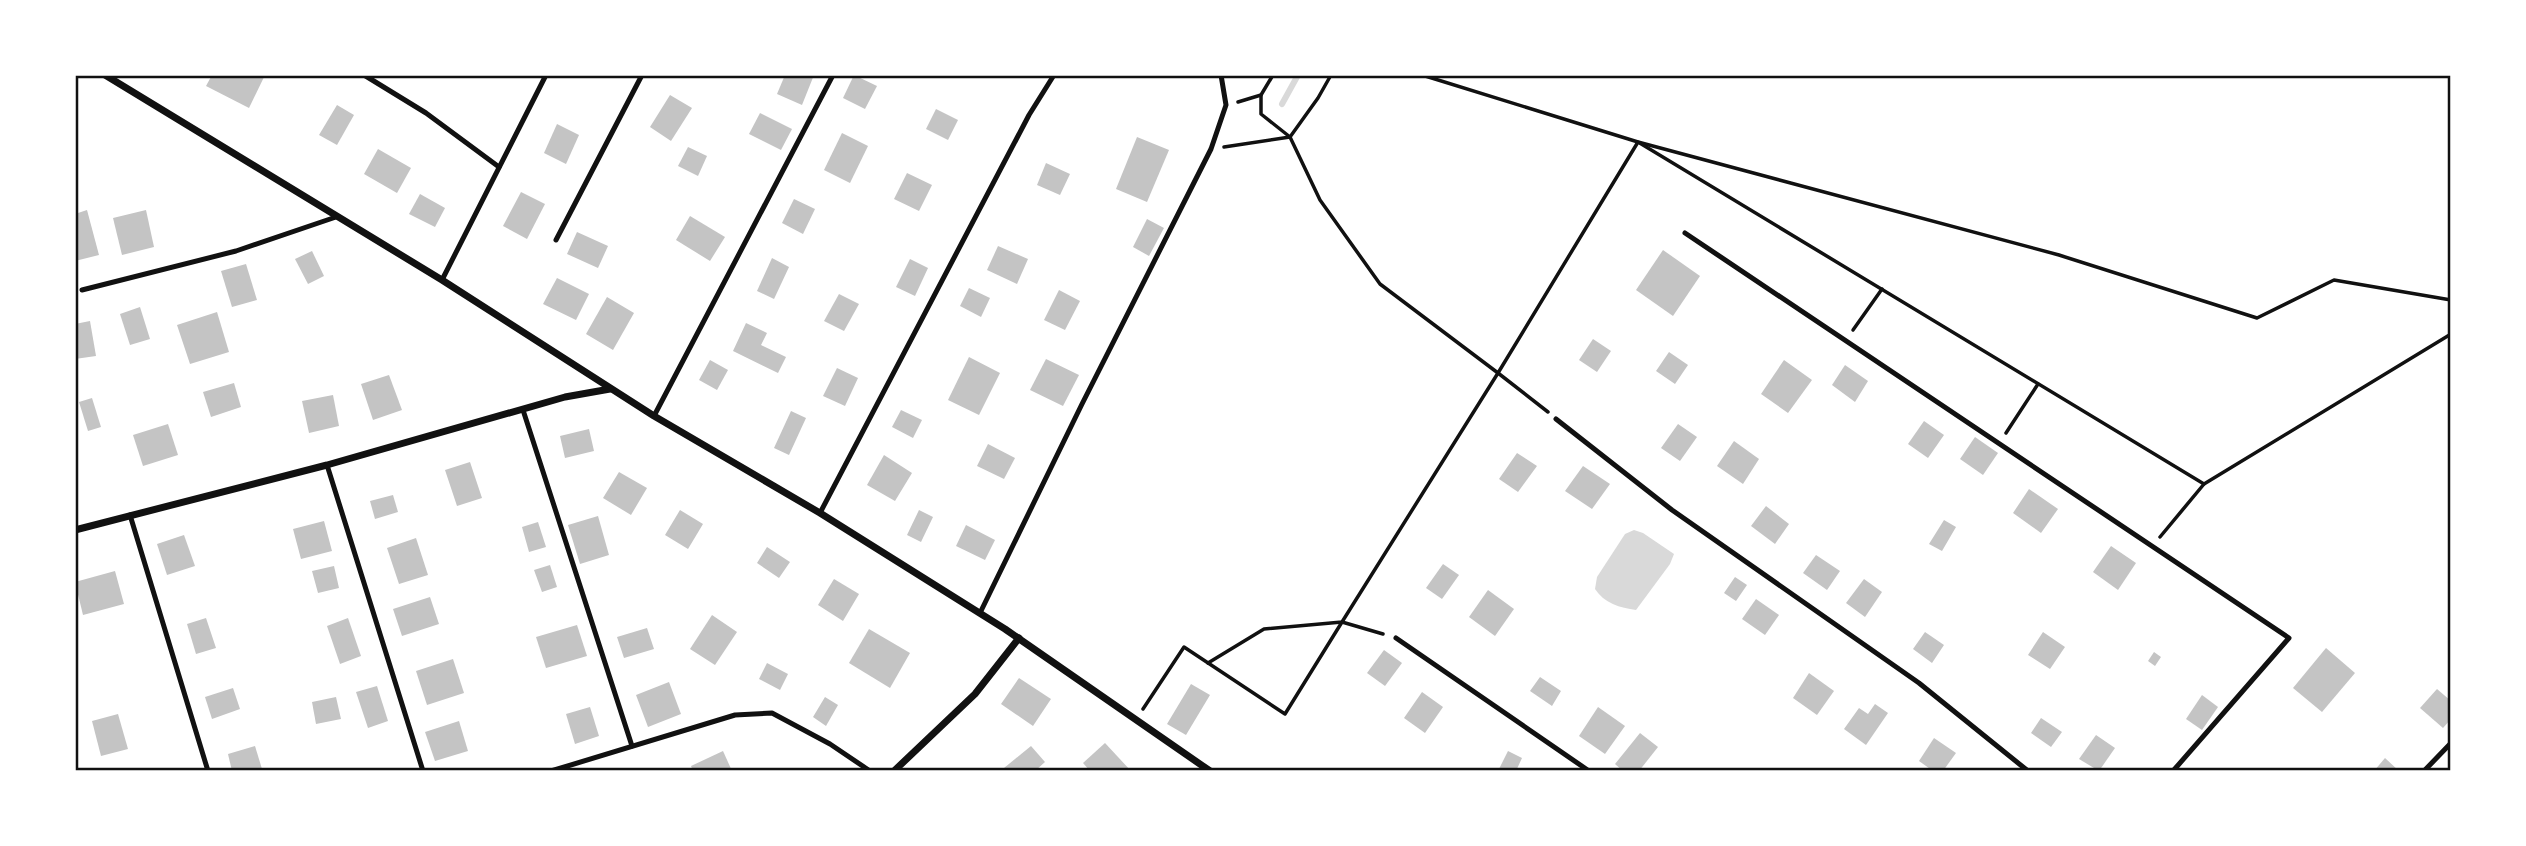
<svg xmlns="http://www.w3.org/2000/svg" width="2526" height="846" font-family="Inter,sans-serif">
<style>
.water{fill:#d9d9d9}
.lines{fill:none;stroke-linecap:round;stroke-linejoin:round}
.stream{stroke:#d9d9d9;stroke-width:6}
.building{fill:#c4c4c4}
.path{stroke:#111;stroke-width:3.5}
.service{stroke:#111;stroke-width:5}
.minor{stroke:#111;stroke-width:7}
.neatline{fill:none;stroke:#111;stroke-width:2.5}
</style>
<rect width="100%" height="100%" fill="#fff"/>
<path class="water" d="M1634,530L1643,533L1674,554L1670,564L1636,610C1620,608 1604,603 1595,589L1597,577L1625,534Z"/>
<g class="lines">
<path class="stream" d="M1282,104L1298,75"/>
</g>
<g class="building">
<path d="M212,75H265L249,108L206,86Z"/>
<path d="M785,75H814L802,105L777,94Z"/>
<path d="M854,75L877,86L865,109L843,98Z"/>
<path d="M670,95L692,108L671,141L650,127Z"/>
<path d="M337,105L354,115L337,145L319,135Z"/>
<path d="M936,109L958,120L948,140L926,129Z"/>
<path d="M760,113L792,129L781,150L749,134Z"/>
<path d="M557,124L579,135L566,164L544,153Z"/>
<path d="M842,133L868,146L850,183L824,170Z"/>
<path d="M1137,137L1169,150L1147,202L1116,189Z"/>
<path d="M688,147L707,156L698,176L678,166Z"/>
<path d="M378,149L411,168L397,193L364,174Z"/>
<path d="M1046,163L1070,174L1060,195L1037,185Z"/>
<path d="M907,173L932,185L919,211L894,199Z"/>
<path d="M521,192L545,204L527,239L503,226Z"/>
<path d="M420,194L445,208L435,227L409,214Z"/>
<path d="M794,199L815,209L803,234L782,223Z"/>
<path d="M87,210L99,255L75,261V214Z"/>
<path d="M146,210L154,247L122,255L113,218Z"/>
<path d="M690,216L725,237L710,261L676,240Z"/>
<path d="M1147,219L1164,228L1149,256L1133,247Z"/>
<path d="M577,232L608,246L598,268L567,254Z"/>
<path d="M998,246L1028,259L1017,284L987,270Z"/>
<path d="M1663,250L1700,276L1673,316L1636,290Z"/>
<path d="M312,251L324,276L308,284L295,259Z"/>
<path d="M772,258L789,267L774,299L757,291Z"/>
<path d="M910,259L928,268L915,296L896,287Z"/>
<path d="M246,264L257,300L232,307L221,271Z"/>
<path d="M557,278L589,294L576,320L543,304Z"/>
<path d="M969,288L990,298L981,317L960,306Z"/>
<path d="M1059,290L1080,301L1065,330L1044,320Z"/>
<path d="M839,294L859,304L844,331L824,321Z"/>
<path d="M607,297L634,313L613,350L586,334Z"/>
<path d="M140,307L150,339L130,345L120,314Z"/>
<path d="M217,312L229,352L190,364L177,325Z"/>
<path d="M90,321L96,356L75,359V324Z"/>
<path d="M746,323L767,333L761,345L786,357L778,373L733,351Z"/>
<path d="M1593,339L1611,351L1597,372L1579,360Z"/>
<path d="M1669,352L1688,365L1675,384L1656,371Z"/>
<path d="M969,357L1000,373L979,415L948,400Z"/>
<path d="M1046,359L1079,375L1063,406L1030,390Z"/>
<path d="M710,360L728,370L717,390L699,380Z"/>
<path d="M1784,360L1812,380L1788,413L1761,394Z"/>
<path d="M1845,365L1868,381L1855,402L1832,385Z"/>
<path d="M837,368L858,378L845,406L823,396Z"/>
<path d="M389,375L402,410L373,420L361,384Z"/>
<path d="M234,383L241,407L211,417L203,392Z"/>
<path d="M333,395L339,426L309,433L302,401Z"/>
<path d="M92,398L101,427L88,431L79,402Z"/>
<path d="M901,410L922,420L913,438L892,427Z"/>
<path d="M791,411L806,418L789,455L774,448Z"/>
<path d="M1924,421L1944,435L1928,458L1908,444Z"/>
<path d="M168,424L178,455L143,466L133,435Z"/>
<path d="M1678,424L1697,437L1680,461L1661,448Z"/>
<path d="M589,429L594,451L565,458L560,436Z"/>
<path d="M1975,437L1998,453L1983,475L1960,459Z"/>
<path d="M1734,441L1759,459L1743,484L1717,466Z"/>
<path d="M988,444L1015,458L1004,479L977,466Z"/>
<path d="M1517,453L1537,466L1518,492L1499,479Z"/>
<path d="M884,455L912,473L895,501L867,485Z"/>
<path d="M470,462L482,498L457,506L445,470Z"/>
<path d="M1583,466L1610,484L1592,509L1565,491Z"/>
<path d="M619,472L647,488L631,515L603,498Z"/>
<path d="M2029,489L2058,509L2041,533L2013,513Z"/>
<path d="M393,495L398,512L375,519L370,501Z"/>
<path d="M1766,506L1789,524L1775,544L1751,526Z"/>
<path d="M680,510L703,524L688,549L665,535Z"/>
<path d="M919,510L933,517L921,542L907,535Z"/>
<path d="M598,516L609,555L580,564L568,525Z"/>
<path d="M1944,520L1956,527L1942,551L1929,544Z"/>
<path d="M324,521L332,551L301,559L293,529Z"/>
<path d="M538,522L546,547L529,552L522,527Z"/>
<path d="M966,525L995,540L985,560L956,546Z"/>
<path d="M184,535L195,566L167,575L157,544Z"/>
<path d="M416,538L428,575L399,584L387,548Z"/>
<path d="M2111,546L2136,563L2118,590L2093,572Z"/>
<path d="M767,547L790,562L779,578L757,563Z"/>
<path d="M1816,555L1840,571L1827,590L1803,573Z"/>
<path d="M1443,564L1459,575L1442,599L1426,588Z"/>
<path d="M550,565L557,587L542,592L534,570Z"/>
<path d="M334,566L339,588L318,593L312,571Z"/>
<path d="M115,571L124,604L83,615L75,582Z"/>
<path d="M1735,577L1747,585L1736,601L1724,593Z"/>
<path d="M834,579L859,594L843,621L818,605Z"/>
<path d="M1864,579L1882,592L1865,617L1846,603Z"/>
<path d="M1488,590L1514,609L1495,636L1469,617Z"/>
<path d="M430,597L439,624L402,636L393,609Z"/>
<path d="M1756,599L1779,615L1765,635L1742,619Z"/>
<path d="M712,615L737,632L715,665L690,649Z"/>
<path d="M206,618L216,648L196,654L187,624Z"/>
<path d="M348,618L361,656L340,664L327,626Z"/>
<path d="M577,625L587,656L546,668L536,637Z"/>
<path d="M647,628L654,649L624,658L617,637Z"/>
<path d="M869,629L910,653L890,688L849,663Z"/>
<path d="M1925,632L1944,645L1932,663L1913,649Z"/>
<path d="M2043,632L2065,647L2050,669L2028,655Z"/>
<path d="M2326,648L2355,673L2322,712L2293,688Z"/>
<path d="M1384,650L1402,663L1385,686L1367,673Z"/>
<path d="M2154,652L2161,657L2155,666L2148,661Z"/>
<path d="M453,659L464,693L427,705L416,671Z"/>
<path d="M767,663L788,674L780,690L759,679Z"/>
<path d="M1809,673L1834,691L1817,715L1793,698Z"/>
<path d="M1540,677L1561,691L1552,706L1530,691Z"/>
<path d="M1019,678L1051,699L1033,726L1001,704Z"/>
<path d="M669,682L681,714L648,727L636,695Z"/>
<path d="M1191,684L1210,695L1186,735L1167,724Z"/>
<path d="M377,686L388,721L368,728L356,692Z"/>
<path d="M233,688L240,709L212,719L205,697Z"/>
<path d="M2437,689L2451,701V719L2443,728L2420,708Z"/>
<path d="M1422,692L1443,707L1425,733L1404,718Z"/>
<path d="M2202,695L2218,707L2202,730L2186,719Z"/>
<path d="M336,697L341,719L316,724L312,702Z"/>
<path d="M825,697L838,705L826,726L813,717Z"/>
<path d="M1875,704L1888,713L1866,745L1844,729L1859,708L1868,714Z"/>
<path d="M590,707L599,736L575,744L566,714Z"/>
<path d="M1598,707L1625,726L1605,754L1579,736Z"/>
<path d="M118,714L128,749L101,756L92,721Z"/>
<path d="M2041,718L2062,732L2051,747L2031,733Z"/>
<path d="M459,721L468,751L435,761L425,732Z"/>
<path d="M1640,733L1658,747L1639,771H1623L1615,764Z"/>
<path d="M2096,735L2115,748L2099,771L2079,759Z"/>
<path d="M1934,738L1956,753L1943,771H1933L1919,761Z"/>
<path d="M1105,743L1131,771H1090L1083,763Z"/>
<path d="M255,746L262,769L232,771L228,754Z"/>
<path d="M1031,746L1045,762L1035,771H1006L1004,768Z"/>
<path d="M723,751L732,771H693L691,766Z"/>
<path d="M1508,751L1522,758L1516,771H1498Z"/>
<path d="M2385,758L2399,771H2374Z"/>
</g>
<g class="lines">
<g class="path">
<path d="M1422,75L1638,142L2059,255L2257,318L2334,280L2451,300"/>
<path d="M1261,95V114L1290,137L1320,200L1380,284L1498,373L1638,142L2204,484L2451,334"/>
<path d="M1238,102L1261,95L1273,75"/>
<path d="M1224,147L1290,137L1318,98L1331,75"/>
<path d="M1853,330L1882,289"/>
<path d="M2006,433L2038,384"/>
<path d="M2160,537L2204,484"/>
<path d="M1208,663L1264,629L1342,622L1498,373L1548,412"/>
<path d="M1143,709L1184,647L1285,714L1342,622L1383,634"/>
</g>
<g class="service">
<path d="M364,75L426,113L499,167"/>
<path d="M1685,233L2289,638L2173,771"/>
<path d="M556,240L642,75"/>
<path d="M442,280L546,75"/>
<path d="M82,290L236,251L336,217"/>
<path d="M523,410L632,746"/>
<path d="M654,416L833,75"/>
<path d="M1556,419L1672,510L1919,683L2028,771"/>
<path d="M327,465L423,771"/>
<path d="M820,513L1029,115L1054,75"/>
<path d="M130,515L208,771"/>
<path d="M980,613L1082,404L1211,149L1226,105L1221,75"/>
<path d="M1396,638L1589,771"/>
<path d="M551,771L735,715L772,713L830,744L870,771"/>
<path d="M2424,771L2451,743"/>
</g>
<g class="minor">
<path d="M105,75L442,280L654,416L820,513L1005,629L1210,771"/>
<path d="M75,530L327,465L565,397L610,389"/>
<path d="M894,771L975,694L1019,638"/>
</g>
</g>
<rect width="2526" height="846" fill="none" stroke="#ffffff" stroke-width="154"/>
<rect x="77" y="77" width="2372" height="692" class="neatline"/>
</svg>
